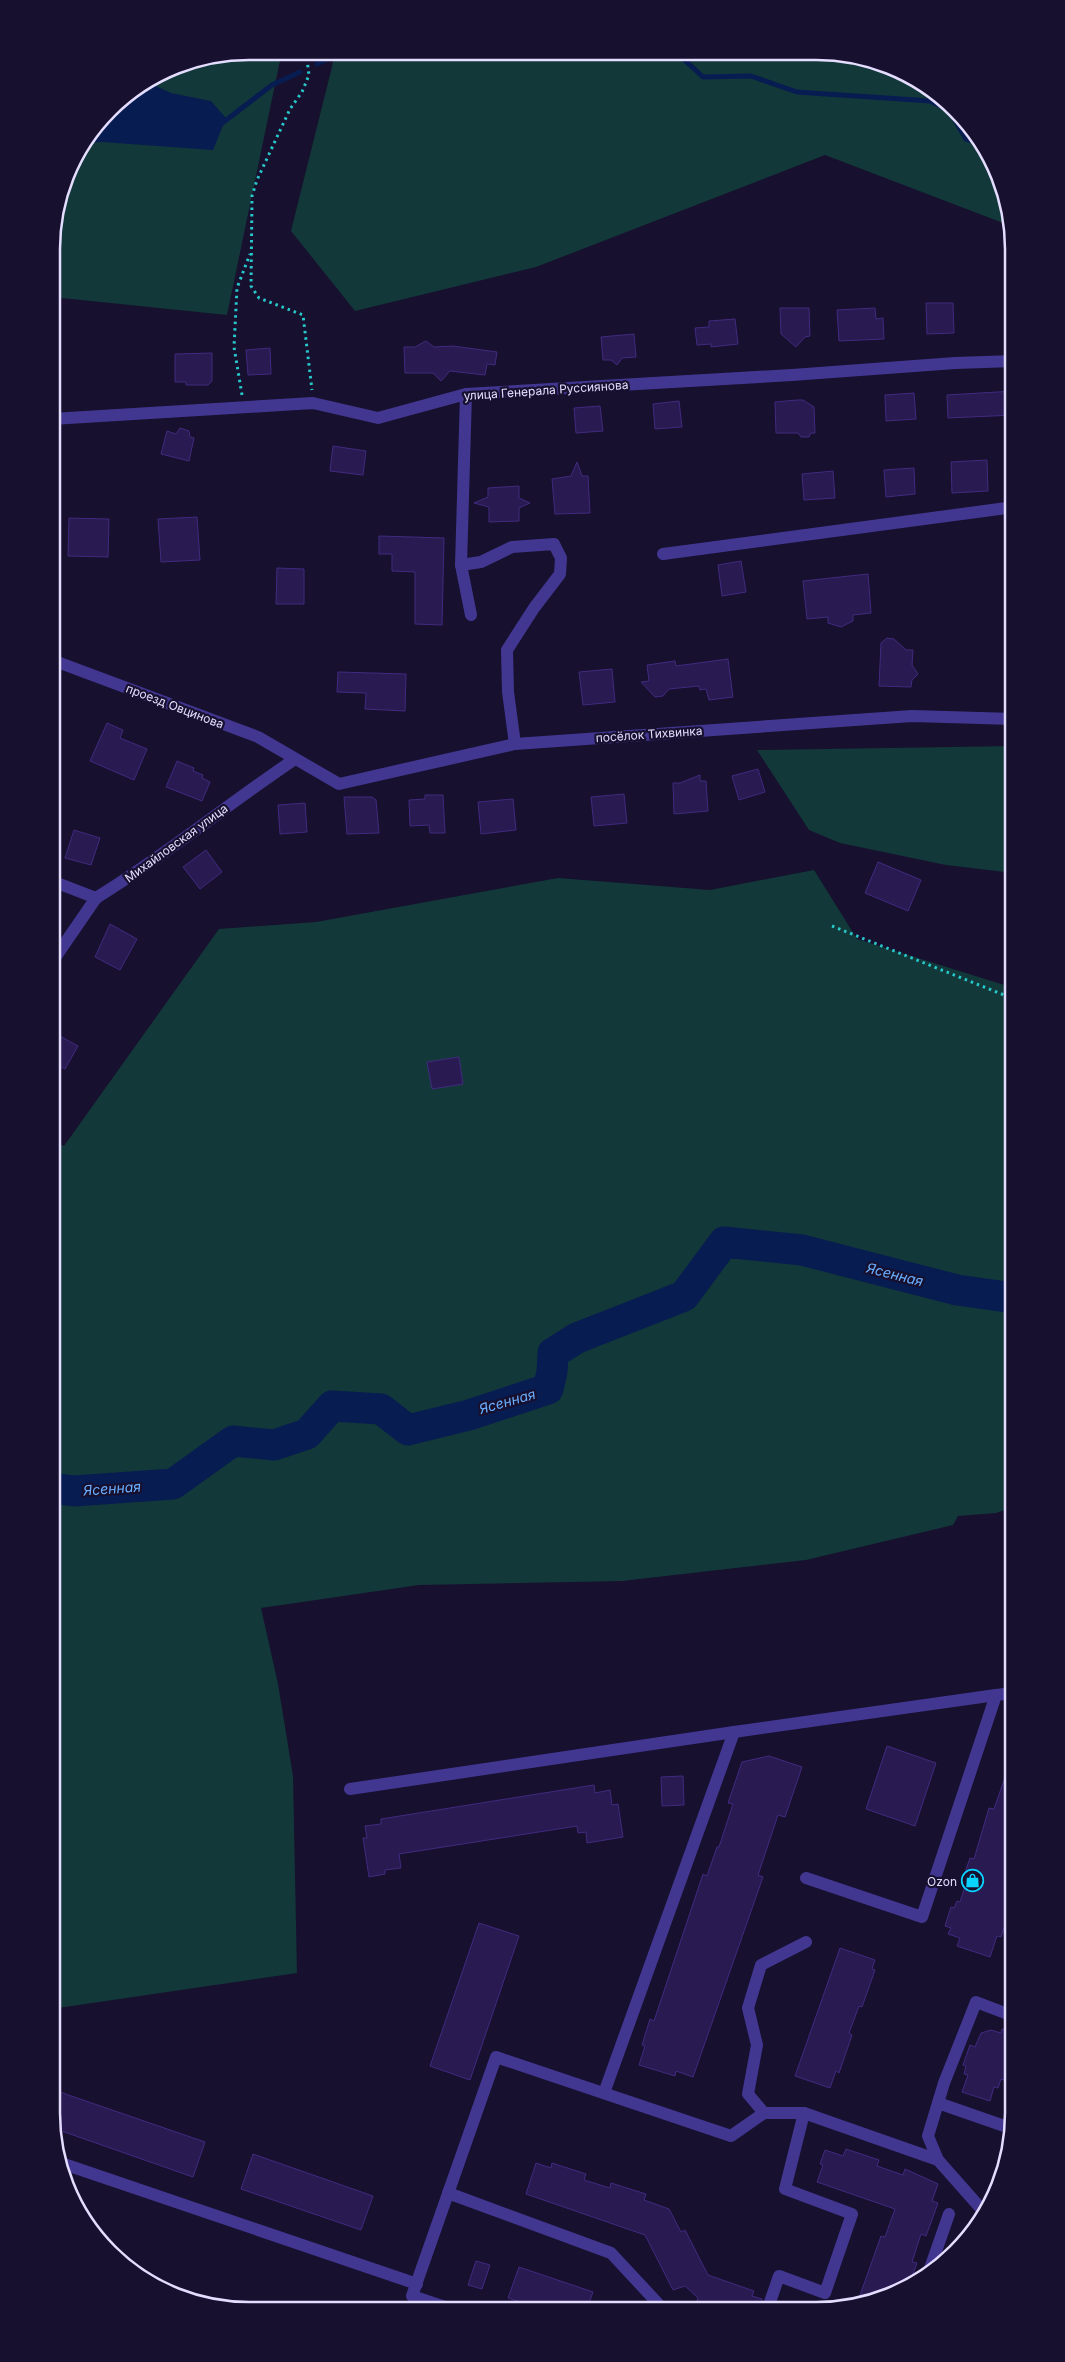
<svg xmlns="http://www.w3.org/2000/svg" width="1065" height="2362" font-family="Inter,sans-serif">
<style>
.green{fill:#123839}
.water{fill:#071c51}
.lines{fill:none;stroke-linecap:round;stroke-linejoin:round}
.stream{stroke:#071c51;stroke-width:5}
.river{stroke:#071c51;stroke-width:31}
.building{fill:#291a51;stroke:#412a7f}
.path{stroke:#27c7ca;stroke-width:3;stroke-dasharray:2.5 4;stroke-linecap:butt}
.minor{stroke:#413791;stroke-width:12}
.labels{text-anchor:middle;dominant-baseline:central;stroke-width:4.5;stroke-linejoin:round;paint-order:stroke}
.street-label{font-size:12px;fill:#e4ddff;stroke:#17102f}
.poi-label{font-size:12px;fill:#e4ddff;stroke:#17102f;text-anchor:end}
.water-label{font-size:14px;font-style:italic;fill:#6bafff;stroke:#17102f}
.rim{fill:none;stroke:#e4ddff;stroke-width:2.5}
</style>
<rect width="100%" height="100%" fill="#17102f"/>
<g class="green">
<path d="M249,51H282L227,315L52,297V236L72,161L118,101L174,66Z"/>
<path d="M334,52L854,55C870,60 890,64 905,72C964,105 1002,159 1011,226L825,155L536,267L355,311L291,231L332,67Z"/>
<path d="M1014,746V873L946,865L840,843L809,830L757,750Z"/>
<path d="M814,870L857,939L1014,988L1013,1507L996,1513L958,1516L953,1525L806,1560L622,1581L419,1585L261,1608L278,1684L293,1776L297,1973L51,2009V1140L64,1146L219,929L316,922L558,878L710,890Z"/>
</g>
<path class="water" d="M147,82L171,93L211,101L226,118L213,150L102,142L85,143L118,101Z"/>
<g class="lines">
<g class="stream">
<path d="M439,52L480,56L486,53"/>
<path d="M678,54L703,77L751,76L797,92L930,101L949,110L966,139L982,144"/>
<path d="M317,64L341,52"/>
<path d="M219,123L221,124L272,85L300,72"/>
</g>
<path class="river" d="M51,1488L74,1491L173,1484L233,1441L274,1445L307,1434L332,1406L381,1409L408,1430L469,1415L548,1389L552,1372L553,1353L577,1338L684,1296L724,1242L802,1250L957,1290L1014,1298"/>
</g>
<g class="building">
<path d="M926,303H953L954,333L927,334Z"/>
<path d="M780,308H809L810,336L805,337L796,347L781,334Z"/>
<path d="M875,308L876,319L883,318L884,339L839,341L837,310Z"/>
<path d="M735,319L738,344L711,347V344L697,345L695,328L709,327V321Z"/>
<path d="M634,334L636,357L622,358L617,365L611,360H603L601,337Z"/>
<path d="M426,341L434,347L453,346L497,352L495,365L487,364L485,375L450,371L441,381L433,373H405L404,347H415Z"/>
<path d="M270,348L271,374L248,375L246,350Z"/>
<path d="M212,353V381L208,385H186V382H175V354Z"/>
<path d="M1014,391V415L948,418L947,395Z"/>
<path d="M914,393L916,419L886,421L885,395Z"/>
<path d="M797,400H803L814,407L815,433H811L809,437H801L798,433H776L775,402Z"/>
<path d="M679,401L682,427L655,429L653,404Z"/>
<path d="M600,406L603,431L576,433L574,408Z"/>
<path d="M180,428L189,431L190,437L194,438L189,461L161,454L167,431L176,434Z"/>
<path d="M333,446L366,451L363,475L330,471Z"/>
<path d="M987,460L988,491L952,493L951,462Z"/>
<path d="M577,462L582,476H588L590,513L555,514L552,479L571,476Z"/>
<path d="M914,468L915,494L886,497L884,470Z"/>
<path d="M833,471L835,498L804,500L802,474Z"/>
<path d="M519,486V498L530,503L519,508V521L489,522V507L474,503L488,497V488Z"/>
<path d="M197,517L200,560L161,562L158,519Z"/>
<path d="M69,518L109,519L108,557L68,556Z"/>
<path d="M379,536L444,538L442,625L415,624V572L392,571V554H379Z"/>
<path d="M741,561L746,592L722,596L718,565Z"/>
<path d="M277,568L304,569V604H276Z"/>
<path d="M868,574L871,613L853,615V621L841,627L828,623V617L807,619L803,581Z"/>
<path d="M887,638L894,639L906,650H913L912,665L918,674L912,680L911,687L879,686L881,643Z"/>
<path d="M728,659L733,697L709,700L706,689L700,690L699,686L669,689L663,696L655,697L641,682L649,681L647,665L675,661L676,666Z"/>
<path d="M612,669L615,702L583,705L579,672Z"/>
<path d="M338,672L406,674L405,711L365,709L366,693L337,692Z"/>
<path d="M107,723L123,730L120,738L147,749L134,780L90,761Z"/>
<path d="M177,761L194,768L193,771L203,775L202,778L210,782L202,801L166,787Z"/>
<path d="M758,769L765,792L739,800L732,776Z"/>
<path d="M700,775V781H706L708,811L674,814L673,783H680Z"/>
<path d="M624,794L627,823L594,826L591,797Z"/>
<path d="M425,795H443L445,833H430L429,825L410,826L409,800L425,799Z"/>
<path d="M344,797H372L376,800L379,833L347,834Z"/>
<path d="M513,799L516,830L481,834L478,802Z"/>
<path d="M305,803L307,832L280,834L278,805Z"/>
<path d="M74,830L100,838L91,865L65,858Z"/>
<path d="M206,850L222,872L200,889L183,867Z"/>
<path d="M878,862L921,880L908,911L865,893Z"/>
<path d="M110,924L137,939L120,970L95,957Z"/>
<path d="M56,1034L78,1046L65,1069L52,1062V1043Z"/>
<path d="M459,1057L463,1084L432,1089L427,1062Z"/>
<path d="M887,1746L936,1763L915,1826L866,1809Z"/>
<path d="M769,1756L802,1767L785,1817L778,1815L758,1875L763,1877L693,2077L676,2071L675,2076L639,2065L645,2046L642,2045L650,2019L654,2021L703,1874L707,1876L717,1847H719L733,1804L728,1803L742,1762Z"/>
<path d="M1011,1760H1013V1901L1001,1937L997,1936L990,1957L957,1946L960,1938L948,1934L951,1928L945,1926L951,1907L954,1908L957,1901L960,1902L968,1877L964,1875L970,1858L974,1859L989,1808L994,1809Z"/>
<path d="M683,1776L684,1805L662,1806L661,1777Z"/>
<path d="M594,1785L595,1793L610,1790L612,1805L618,1804L623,1837L587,1843L586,1832L578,1833L577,1826L399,1854L401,1868L385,1870V1874L369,1877L363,1838H367L365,1826L381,1824V1819Z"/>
<path d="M479,1923L519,1936L470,2080L430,2066Z"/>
<path d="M840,1948L875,1960L872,1969L875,1970L862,2007L859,2006L849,2033L852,2035L839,2073L836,2071L830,2088L795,2076Z"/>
<path d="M1002,2029L1013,2033V2083L1001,2079L998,2088L994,2087L990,2101L962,2092L968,2075L964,2074L966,2066L963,2065L970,2045L975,2047L981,2033L991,2030L1001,2033Z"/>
<path d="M51,2089L205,2142L193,2177L53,2128Z"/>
<path d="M846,2149L879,2160L877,2166L903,2175L905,2169L938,2184L932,2201L938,2203L926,2236L921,2234L912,2262L917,2263L909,2285L871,2302L859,2298L881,2236L885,2237L895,2209L817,2182L823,2165L820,2164L825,2150L843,2156Z"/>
<path d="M253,2154L373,2196L361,2230L241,2189Z"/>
<path d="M536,2163L551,2168L552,2163L586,2174L584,2180L610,2188L611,2183L646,2194L644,2200L669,2209L681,2232L685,2230L708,2275L754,2291L752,2296L762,2299V2304L767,2309L772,2310L778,2304L789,2308L788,2311L694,2310L698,2298L685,2286L673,2290L645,2235L526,2194Z"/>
<path d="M476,2261L490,2265L482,2289L468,2285Z"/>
<path d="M519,2267L593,2292L587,2309H541L508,2298Z"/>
</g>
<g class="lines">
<g class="path">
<path d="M306,52L309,75L302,92L290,109L257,180L252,196L251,286L259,298L303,315L312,390"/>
<path d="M242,395L234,347L237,288L250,254"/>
<path d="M832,926L1014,999"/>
</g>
<g class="minor">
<path d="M466,394L461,565L481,562L512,547L554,544L561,558L560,574L534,608L507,650L508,692L515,744"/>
<path d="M52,419L313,403L378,418L466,394L792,375L955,363L1014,361"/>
<path d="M663,554L1014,507"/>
<path d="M461,565L471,615"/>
<path d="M52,660L258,737L339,784L515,744L912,716L1014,719"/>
<path d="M52,881L96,898C165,856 228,804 295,759"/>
<path d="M52,962L96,898"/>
<path d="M734,1732L996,1695"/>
<path d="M350,1789L734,1732L604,2093"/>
<path d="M806,1878L922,1917L996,1695L1013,1693"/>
<path d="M938,2103L1013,2129"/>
<path d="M764,2113L748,2094L757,2045L748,2008L761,1965L806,1942"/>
<path d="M938,2160L928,2136L944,2083L976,2002L1013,2016"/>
<path d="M58,2162L417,2284"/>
<path d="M448,2193L611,2253L664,2310"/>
<path d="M927,2277L949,2214"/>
<path d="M770,2302L779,2276L825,2293L852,2214L785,2189L804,2113L938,2160L984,2212"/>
<path d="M448,2308L412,2296L496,2057L731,2136L764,2113H804"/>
</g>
</g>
<defs>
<symbol id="shop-ring" viewBox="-11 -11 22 22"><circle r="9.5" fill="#17102f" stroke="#09d4ff" stroke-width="1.5"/><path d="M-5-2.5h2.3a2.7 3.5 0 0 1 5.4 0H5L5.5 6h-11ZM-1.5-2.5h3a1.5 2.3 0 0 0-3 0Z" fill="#09d4ff"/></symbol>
</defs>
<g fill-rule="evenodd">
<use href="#shop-ring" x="960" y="1868" width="25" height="25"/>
</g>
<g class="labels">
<g class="street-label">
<text transform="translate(546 390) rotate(-4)">улица Генерала Руссиянова</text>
<text transform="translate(175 706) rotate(21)">проезд Овцинова</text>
<text transform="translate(649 734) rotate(-4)">посёлок Тихвинка</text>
<text transform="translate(176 843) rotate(-36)">Михайловская улица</text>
</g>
<g class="poi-label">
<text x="957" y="1881">Ozon</text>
</g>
<g class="water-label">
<text transform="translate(895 1274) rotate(14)">Ясенная</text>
<text transform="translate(507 1401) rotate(-16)">Ясенная</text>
<text transform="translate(112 1488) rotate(-4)">Ясенная</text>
</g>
</g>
<path d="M0 0H1065V2362H0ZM249 60H816A189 189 0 0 1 1005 249V2113A189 189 0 0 1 816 2302H249A189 189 0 0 1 60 2113V249A189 189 0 0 1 249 60Z" fill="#17102f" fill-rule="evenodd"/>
<path class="rim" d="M249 60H816A189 189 0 0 1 1005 249V2113A189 189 0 0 1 816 2302H249A189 189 0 0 1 60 2113V249A189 189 0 0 1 249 60Z"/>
</svg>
